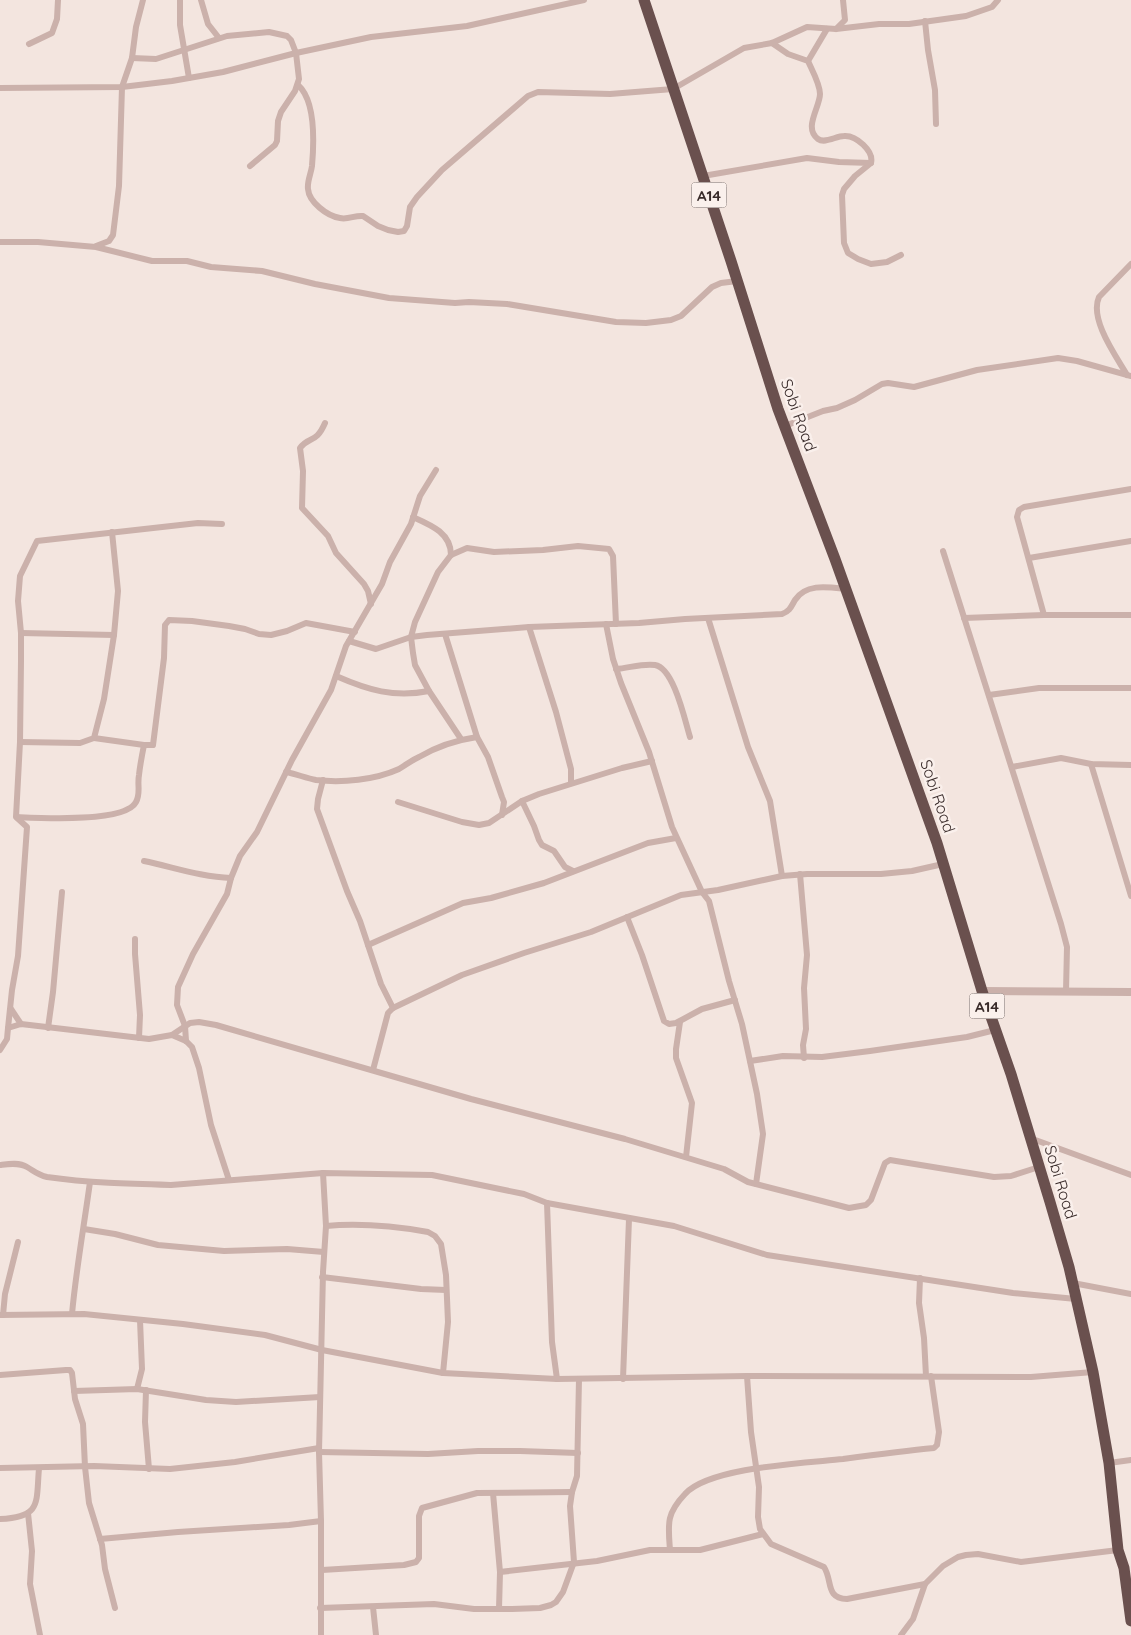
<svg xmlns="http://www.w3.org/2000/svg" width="1131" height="1635" font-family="Quicksand,sans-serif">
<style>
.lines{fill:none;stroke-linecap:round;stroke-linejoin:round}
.minor{stroke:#cbb1ab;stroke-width:6}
.tertiary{stroke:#cbb1ab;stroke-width:8}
.trunk{stroke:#6a504e;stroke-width:11}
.labels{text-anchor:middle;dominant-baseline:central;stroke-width:5;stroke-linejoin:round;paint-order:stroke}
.shield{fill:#faf0ec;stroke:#736664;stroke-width:1}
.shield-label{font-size:15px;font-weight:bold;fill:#392b2a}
.street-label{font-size:16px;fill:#392b2a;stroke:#faf0ec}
</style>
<rect width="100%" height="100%" fill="#f3e5df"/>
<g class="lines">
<g class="minor">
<path d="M180,0V25L189,78"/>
<path d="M201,0L208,24L219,38"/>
<path d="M925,21L928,50L935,90L936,124"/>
<path d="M836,29L845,20L843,0"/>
<path d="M772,43L788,54L808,61C812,70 820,84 820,94C820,107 803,128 818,139C825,144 836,136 844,136C856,135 874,151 871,163L855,176L844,189L842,195L844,243L848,253L858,259L871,264L887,262L901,255"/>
<path d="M29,44L52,33L57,19L58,0"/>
<path d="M132,58L156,59L227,36L269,32L287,36L291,40L296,53L299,79L295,91L281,112L278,121L277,141L275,145L250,166"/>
<path d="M808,61L827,29"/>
<path d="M298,85C316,101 314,143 312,166C311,174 307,181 308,189C309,202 327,216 340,218C348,220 355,215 363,216L378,226L388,230L398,232L404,231L407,226L410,207L417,197L442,170L528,96L538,92L610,94L673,89L744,48L772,43L807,27L836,29L879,24H909L966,16L992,7L998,0"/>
<path d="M0,88L122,87L172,81L223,72L296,53L371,37L467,26L584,0"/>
<path d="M703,176L807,158L839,162L871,163"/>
<path d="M0,242H38L96,247L152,261H187L211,267L262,271L315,284L389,298L455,303L469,302L507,304L616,322L646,323L671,320L681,316L712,287L721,283L737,281"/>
<path d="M96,246L109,241L113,235L119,186L122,87L132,58L136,27L143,0"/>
<path d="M1127,375C1116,356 1089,319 1099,297L1131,264"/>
<path d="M325,423C316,444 309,436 300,448L303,471L302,508L328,536L336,553L364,584L368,591L371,604"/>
<path d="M785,426L823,411L837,408L855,400L882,384L888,383L914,387L977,370L1058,358L1077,361L1131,376"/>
<path d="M413,517C431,525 451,533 451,555"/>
<path d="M943,551L1061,924L1067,947L1066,991"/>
<path d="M1029,558L1131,541"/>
<path d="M1044,615L1017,517L1019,510L1024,507L1131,489"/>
<path d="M708,618L748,747L770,801L782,876"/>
<path d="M964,618L1044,615H1131"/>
<path d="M606,624L613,659L621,683L649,752L672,827L702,892L709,901L729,981L742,1024L757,1094L763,1134L756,1184"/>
<path d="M529,627L556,712L571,769V783"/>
<path d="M21,633L114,635"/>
<path d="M445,634L477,737L488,757L502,797L504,802L502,815"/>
<path d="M349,641L376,649L411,637L427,635L529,627L639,623L685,619L782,614C790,611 791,607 795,600C806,583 828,587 846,589"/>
<path d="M616,669C629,668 643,663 655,665C674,668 685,721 690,737"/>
<path d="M336,676C368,690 394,698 429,691"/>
<path d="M989,695L1039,688H1131"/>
<path d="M94,738L144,745"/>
<path d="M461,739L429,691L415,665L413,653L411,637L415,622L438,572L451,555L467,548L494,552L543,550L578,546L609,549L613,556L616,624"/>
<path d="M20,742L80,743L94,738L104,699L114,635L118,591L112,532"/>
<path d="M1091,764L1131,896"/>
<path d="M1012,767L1061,758L1091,764L1131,765"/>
<path d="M286,772C296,774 306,778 316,780C342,783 375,780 399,769C406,765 412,760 419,757C436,747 457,740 477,737"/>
<path d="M323,780L318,799L317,809L347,891L360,921L381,984L393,1008"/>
<path d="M522,801L534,826L539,840L542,845L554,851L565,867L573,871"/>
<path d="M398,802L462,822L479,825L489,823L522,801L539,794L622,768L652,761"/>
<path d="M17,817C39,818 125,823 136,802C141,793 137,785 139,775C140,765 142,755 144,745H153L164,658L165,625L169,620L192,621L229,626L245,629L259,634L271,635L287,631L306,623L355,632"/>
<path d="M144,861C173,867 201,877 231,878"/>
<path d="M800,874L807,955L804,988L806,1029L803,1045L804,1058"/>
<path d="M627,917L642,955L664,1021L669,1024L676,1023L702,1009L735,1000"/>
<path d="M135,939V954L140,1015L139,1038"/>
<path d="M368,945L463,903L491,898L544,883L648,843L676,838"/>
<path d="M11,1009L21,1024"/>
<path d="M680,1022L676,1049V1058L692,1103L686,1157"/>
<path d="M8,1028L12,990L18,956L27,827L16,817L20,742L21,661V633L18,601L20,576L37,541L198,523L222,524"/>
<path d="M48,1028L53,992L62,892"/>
<path d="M172,1035L186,1041L192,1047L199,1068L211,1125L229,1180"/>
<path d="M186,1041L185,1026L177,1005L178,987L193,954L227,894L231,878L240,856L257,832L292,760L331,690L346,646L382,584L390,562L411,524L420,496L436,470"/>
<path d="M0,1050L7,1039L8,1028L21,1024L149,1039L172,1035L190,1023L199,1022L216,1025L471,1099L625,1139L724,1169L748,1182L849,1208L866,1205L871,1200L885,1163L890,1160L994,1177L1011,1176L1039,1167"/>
<path d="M750,1061L783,1056L822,1057L870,1051L967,1037L995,1030"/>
<path d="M373,1070L388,1013L393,1008L462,975L524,953L591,932L681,895L718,890L782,876L807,874H881L912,871L943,864"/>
<path d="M1030,1138L1131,1175"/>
<path d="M0,1165C8,1164 19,1162 27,1167C34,1171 38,1175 47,1177C88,1183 130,1184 171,1185L323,1173L432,1175L524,1194L547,1203L674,1226L767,1255L1013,1293L1076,1299"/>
<path d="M547,1203L552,1342L557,1379"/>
<path d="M326,1226C360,1223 394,1226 428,1232L435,1236L441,1244L446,1275L448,1322L443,1373"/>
<path d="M84,1229L115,1234L158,1245L224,1251L287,1249L324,1252"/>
<path d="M322,1277L421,1289L446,1290"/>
<path d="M920,1278L919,1303L924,1338L926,1376"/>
<path d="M1073,1283L1131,1294"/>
<path d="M72,1314C76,1270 84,1226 90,1182"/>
<path d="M0,1315L84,1314L183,1324L265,1335L322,1350L443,1373L557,1379L747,1376L1031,1377L1093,1372"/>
<path d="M3,1315L5,1294L18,1242"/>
<path d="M0,1375L66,1370H70L72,1373L75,1399L83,1424L85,1467L89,1503L102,1545L105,1569L115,1608"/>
<path d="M747,1376L751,1432L759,1487L758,1517L760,1529L771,1544L824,1567C833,1581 825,1598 847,1599L925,1584"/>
<path d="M623,1379L629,1219"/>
<path d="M137,1389L142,1369L140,1320"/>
<path d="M146,1390L145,1422L149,1469"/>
<path d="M74,1391L137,1389L206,1400L236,1402L320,1397"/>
<path d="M319,1452L428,1454L478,1451H520L578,1453"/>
<path d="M1109,1463L1131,1460"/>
<path d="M0,1468L94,1466L170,1469L235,1462L319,1448"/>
<path d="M493,1493L500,1572L499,1609"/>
<path d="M28,1513L32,1551L30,1584L40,1635"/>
<path d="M0,1519C42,1517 36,1503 39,1468"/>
<path d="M100,1539L178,1532L289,1525L321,1521"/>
<path d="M670,1550C668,1524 666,1514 685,1494C709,1467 806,1463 843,1459C873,1455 903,1451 934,1448L937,1445L939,1432L931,1376"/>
<path d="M322,1570L404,1565L416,1562L419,1558V1516L422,1508L477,1493L572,1492"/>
<path d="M500,1572L597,1561L650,1550H700L763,1534"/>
<path d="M373,1607L376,1635"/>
<path d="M320,1608L434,1604L474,1609H512L540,1608L551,1605L556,1602L563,1592L574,1562L570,1506L572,1492L577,1476L579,1379"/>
<path d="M321,1635V1521L319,1452L323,1272L326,1226L323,1173"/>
<path d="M901,1635L913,1619L925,1584L943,1566L958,1557L966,1555L978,1554L1021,1562L1118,1550"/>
</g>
<path class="tertiary" d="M982,991L1131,992"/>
<path class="trunk" d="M644,0L731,261L778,409L835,559L937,843L982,991L1011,1074L1050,1202L1069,1267L1093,1372L1109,1463L1118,1550L1124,1568L1131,1621"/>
</g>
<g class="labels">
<g class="shield">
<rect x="691.5" y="182.5" width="35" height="25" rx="4"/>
<rect x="969.5" y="993.5" width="35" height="25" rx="4"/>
</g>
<g class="shield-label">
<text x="709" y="195">A14</text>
<text x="987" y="1006">A14</text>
</g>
<g class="street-label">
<text transform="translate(799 415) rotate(70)">Sobi Road</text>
<text transform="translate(938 796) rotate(71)">Sobi Road</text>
<text transform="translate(1061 1182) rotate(73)">Sobi Road</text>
</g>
</g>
</svg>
